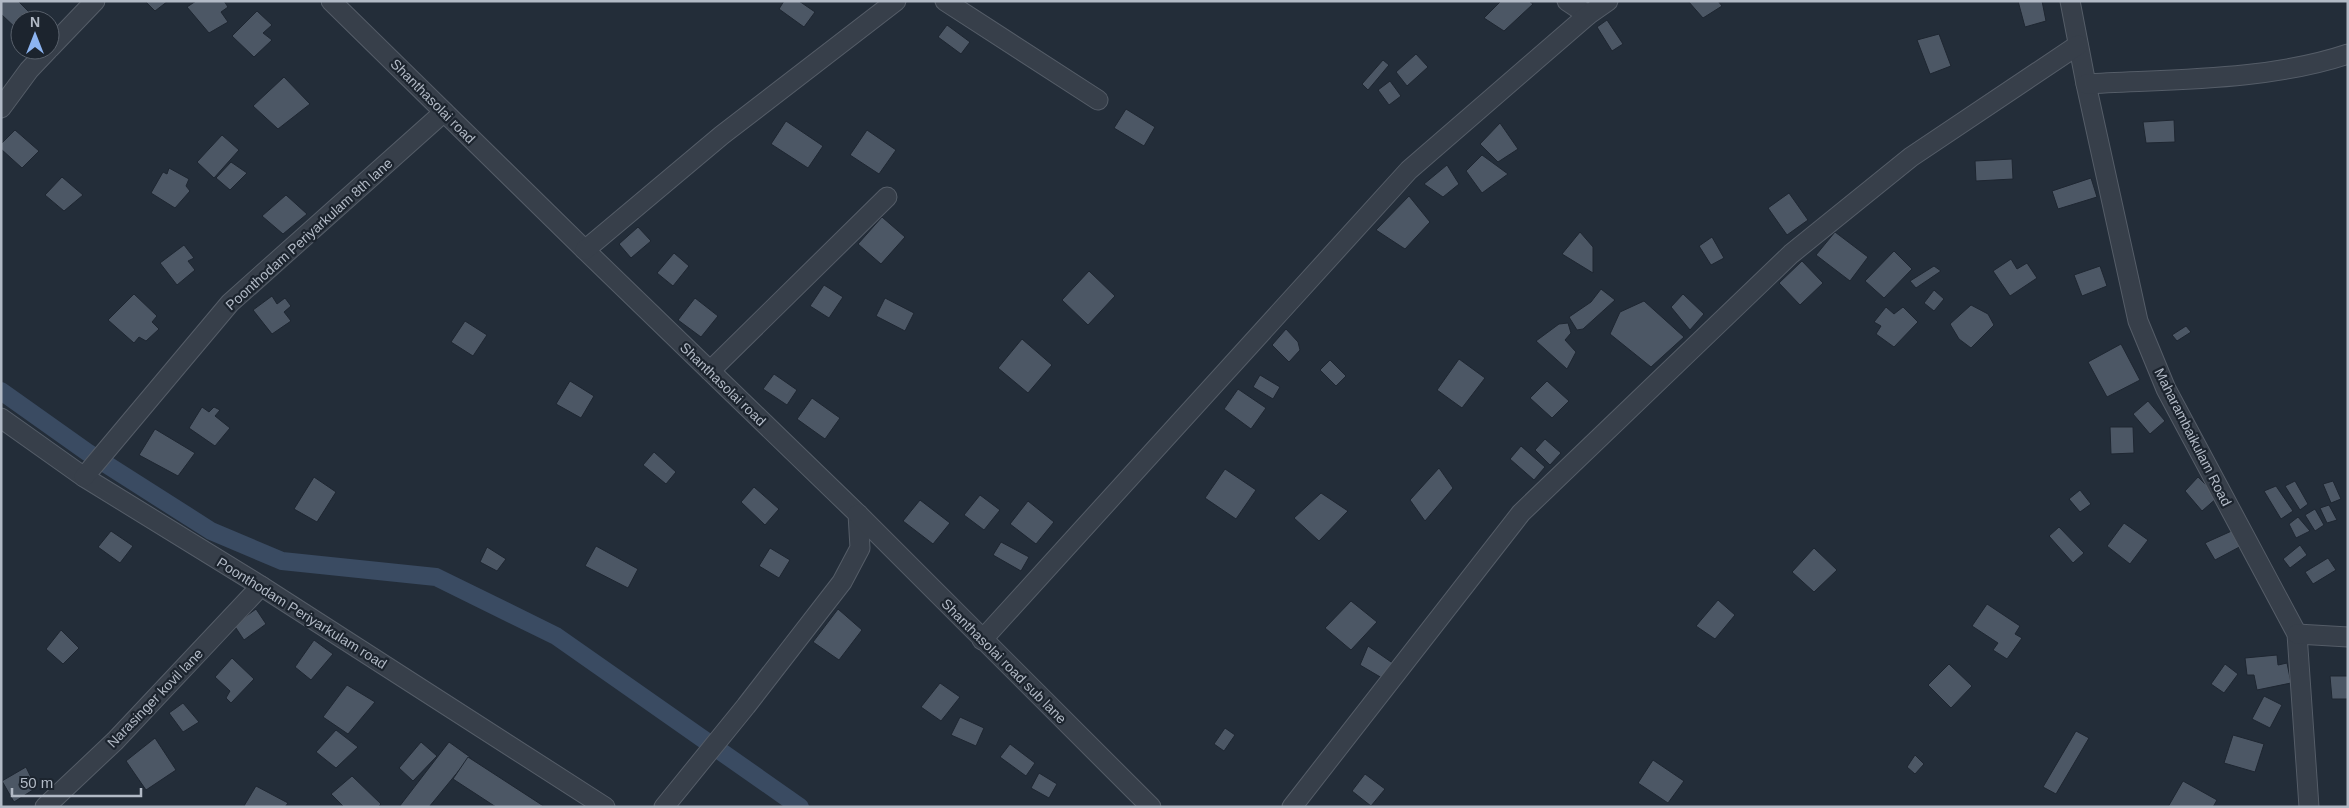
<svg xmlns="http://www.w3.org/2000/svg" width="2349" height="808" font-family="Helvetica,sans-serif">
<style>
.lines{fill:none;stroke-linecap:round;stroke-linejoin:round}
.canal{stroke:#3a4b62;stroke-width:18}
.building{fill:#4c5765;stroke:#1e2631}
.minor-casing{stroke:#555d68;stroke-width:21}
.minor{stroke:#373f4a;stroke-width:19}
.labels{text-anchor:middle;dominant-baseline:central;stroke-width:4.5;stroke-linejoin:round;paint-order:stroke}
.street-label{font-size:14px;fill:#b2bac6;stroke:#1c242e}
</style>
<rect width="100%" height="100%" fill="#232d39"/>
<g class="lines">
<path class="canal" d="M1,391L87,452L211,531L282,561L436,577L556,636L800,807"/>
</g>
<g class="building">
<path d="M1,1H18L37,20H20V32L1,14Z"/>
<path d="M145,1H168L155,11Z"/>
<path d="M196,1H224L228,7L221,12L228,22L209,33L187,7Z"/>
<path d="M784,1H799L815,12L804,27L779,9Z"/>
<path d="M1501,1H1529L1533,4L1504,31L1484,18Z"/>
<path d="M1688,1H1718L1722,6L1703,18Z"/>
<path d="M2018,1H2042L2046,21L2025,27Z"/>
<path d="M257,11L272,25L263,33L272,40L254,57L232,36Z"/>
<path d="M1607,20L1623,44L1612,51L1597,27Z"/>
<path d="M947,25L970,42L961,54L938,37Z"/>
<path d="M1939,34L1951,66L1930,74L1917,40Z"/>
<path d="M1416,54L1428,67L1407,86L1396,72Z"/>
<path d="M1383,60L1389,65L1368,90L1362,84Z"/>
<path d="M284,77L310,104L278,129L253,106Z"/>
<path d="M1390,81L1401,96L1389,105L1378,90Z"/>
<path d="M1126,109L1155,127L1144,146L1114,128Z"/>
<path d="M2174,120L2175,142L2146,143L2143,122Z"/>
<path d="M786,121L823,146L808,168L771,144Z"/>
<path d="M1500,123L1518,149L1498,162L1480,144Z"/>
<path d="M15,130L39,151L22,168L1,149V144Z"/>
<path d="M867,130L896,150L879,174L850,155Z"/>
<path d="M222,135L239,150L214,178L197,162Z"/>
<path d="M1482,155L1508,174L1482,193L1466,171Z"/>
<path d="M2012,159L2013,179L1976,181L1975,161Z"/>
<path d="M231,162L247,173L230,190L216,178Z"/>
<path d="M1447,165L1459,184L1443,197L1424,184Z"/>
<path d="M169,168L189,179L186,186L190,191L175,208L151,193L163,172L167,174Z"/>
<path d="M62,177L83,195L64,211L45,195Z"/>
<path d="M2091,178L2097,197L2058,209L2052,191Z"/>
<path d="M1789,193L1808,220L1787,235L1768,208Z"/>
<path d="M286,195L307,214L283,234L262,216Z"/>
<path d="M1409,196L1430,222L1405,249L1376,230Z"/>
<path d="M882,217L905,237L881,264L858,244Z"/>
<path d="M638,227L651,241L631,258L619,244Z"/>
<path d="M1580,232L1593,247V273L1562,254Z"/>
<path d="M1835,232L1868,257L1850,281L1816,255Z"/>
<path d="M1712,237L1724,258L1711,265L1699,246Z"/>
<path d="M184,245L194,258L188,261L195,270L177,285L160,263Z"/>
<path d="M1894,251L1912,269L1884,298L1865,281Z"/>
<path d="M674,253L689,266L673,286L657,273Z"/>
<path d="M2011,259L2017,269L2027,263L2037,278L2010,296L1993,271Z"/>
<path d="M1802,261L1823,283L1800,305L1779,283Z"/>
<path d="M1934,266L1941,271L1916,288L1910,281Z"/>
<path d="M2100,266L2107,286L2082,296L2074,275Z"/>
<path d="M1089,271L1115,296L1088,325L1062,300Z"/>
<path d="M824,285L843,297L829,318L810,306Z"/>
<path d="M1601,289L1615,300L1583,329L1577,330L1569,317L1591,302Z"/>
<path d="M1934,290L1944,299L1934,311L1924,303Z"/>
<path d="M134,294L157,316L152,322L159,329L146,341L139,337L134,343L108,320Z"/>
<path d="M1683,294L1704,314L1690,330L1671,307Z"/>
<path d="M272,296L277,304L285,298L291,306L284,312L291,321L272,334L253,310Z"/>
<path d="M695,298L718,316L701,337L678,320Z"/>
<path d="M885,298L914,313L905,331L876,316Z"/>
<path d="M1644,301L1684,337L1651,367L1610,334L1620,312Z"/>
<path d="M1971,305L1988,314L1994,325L1971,348L1959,339L1950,324Z"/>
<path d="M1886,307L1894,314L1903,307L1918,322L1894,347L1876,334L1881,326L1874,322Z"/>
<path d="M465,321L487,335L473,356L451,342Z"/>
<path d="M1568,323L1571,333L1565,340L1576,352L1567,369L1536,341L1559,324Z"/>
<path d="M2186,326L2191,332L2177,341L2172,335Z"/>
<path d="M1286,329L1298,342L1300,350L1289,362L1272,345Z"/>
<path d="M1022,339L1052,365L1028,393L998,368Z"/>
<path d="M2121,344L2140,380L2107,397L2088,362Z"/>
<path d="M1459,359L1485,378L1462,408L1437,390Z"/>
<path d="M1330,360L1346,376L1336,386L1320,370Z"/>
<path d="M774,374L797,390L787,405L763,389Z"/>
<path d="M1260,375L1280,387L1273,399L1253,387Z"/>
<path d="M570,381L594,396L581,418L556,404Z"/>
<path d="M1547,381L1569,401L1552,418L1530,398Z"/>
<path d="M1238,389L1266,408L1251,429L1224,409Z"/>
<path d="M812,398L840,418L825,439L797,419Z"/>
<path d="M2148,401L2165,421L2150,434L2133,414Z"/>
<path d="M202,407L209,412L214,407L220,410L215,416L230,428L215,446L189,428Z"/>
<path d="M2110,427H2133L2134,453L2111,454Z"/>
<path d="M155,429L195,453L178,476L139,455Z"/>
<path d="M1545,439L1561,453L1550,465L1535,450Z"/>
<path d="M1521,446L1545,467L1534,480L1510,459Z"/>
<path d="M654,452L676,472L666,484L643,465Z"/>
<path d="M1439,468L1453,488L1425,521L1410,500Z"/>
<path d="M1225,469L1256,490L1236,519L1205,498Z"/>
<path d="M314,477L336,492L317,522L294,509Z"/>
<path d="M2198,477L2218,497L2202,511L2185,491Z"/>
<path d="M2295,481L2308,504L2300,510L2285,486Z"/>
<path d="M2333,481L2341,499L2331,503L2323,484Z"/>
<path d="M2276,486L2293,511L2281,519L2264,491Z"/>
<path d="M754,487L779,509L765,525L741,502Z"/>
<path d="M2080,490L2091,504L2080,512L2069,499Z"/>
<path d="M1321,493L1348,511L1319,541L1294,518Z"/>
<path d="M980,495L1000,510L984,530L964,515Z"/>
<path d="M920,500L950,523L933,544L903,521Z"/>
<path d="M1028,501L1054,522L1036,544L1010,524Z"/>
<path d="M2329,505L2337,520L2327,523L2320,508Z"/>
<path d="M2315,509L2324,525L2315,531L2305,515Z"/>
<path d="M2298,517L2310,531L2296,538L2289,524Z"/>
<path d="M2124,523L2148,540L2130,564L2107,546Z"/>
<path d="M2059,527L2084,553L2073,563L2049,536Z"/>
<path d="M2236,529L2245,544L2215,560L2205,543Z"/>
<path d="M111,531L133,546L120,563L98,547Z"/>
<path d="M1001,542L1029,557L1021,571L993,555Z"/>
<path d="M2300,545L2307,555L2290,568L2283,559Z"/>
<path d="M596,546L638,569L628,588L585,566Z"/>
<path d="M487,547L506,559L497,571L480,562Z"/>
<path d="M770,548L790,560L779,578L759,566Z"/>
<path d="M1814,548L1837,570L1814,592L1792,572Z"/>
<path d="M2328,558L2336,570L2313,584L2305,572Z"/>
<path d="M1718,600L1735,615L1715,639L1696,626Z"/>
<path d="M1351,601L1377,622L1351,650L1325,628Z"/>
<path d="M1987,604L2020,626L2015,634L2022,638L2007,659L1993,650L1998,643L1972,626Z"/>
<path d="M256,609L266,624L244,640L234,625Z"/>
<path d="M838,609L862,630L839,660L813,642Z"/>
<path d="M61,630L79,648L63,664L46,649Z"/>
<path d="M314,640L333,654L311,680L295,667Z"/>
<path d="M1368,646L1394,664L1382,678L1360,665Z"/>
<path d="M2277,655L2278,665L2287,663L2291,683L2257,690L2254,675H2247L2245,658Z"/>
<path d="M232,658L254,679L231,703L226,698L230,691L215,677Z"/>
<path d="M1949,664L1972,686L1951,708L1928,685Z"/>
<path d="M2225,664L2238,674L2224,693L2211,684Z"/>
<path d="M2330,676H2348V699H2332Z"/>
<path d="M940,683L960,697L941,721L921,707Z"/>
<path d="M347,685L375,702L348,734L323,717Z"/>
<path d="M2264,696L2282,705L2270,728L2252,719Z"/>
<path d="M183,703L199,722L183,732L169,713Z"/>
<path d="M960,717L984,728L976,746L951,735Z"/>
<path d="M1225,728L1235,735L1224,751L1214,744Z"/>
<path d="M336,730L358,747L336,768L316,752Z"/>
<path d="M2076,731L2089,738L2056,794L2043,787Z"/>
<path d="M2233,735L2264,744L2255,772L2224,763Z"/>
<path d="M155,738L176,770L146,790L126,761Z"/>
<path d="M421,742L437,756L413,781L399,768Z"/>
<path d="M449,742L470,757L429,807H399Z"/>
<path d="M1010,744L1035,763L1026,776L1000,757Z"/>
<path d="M1915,755L1924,764L1915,774L1907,767Z"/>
<path d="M468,757L545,807H496L453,779Z"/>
<path d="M1653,760L1684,781L1668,803L1638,783Z"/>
<path d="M26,767L36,788L14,802L2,781Z"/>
<path d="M1039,773L1057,784L1049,798L1031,788Z"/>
<path d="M1365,774L1385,789L1371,806L1352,791Z"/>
<path d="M352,776L381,804L378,807H344L331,794Z"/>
<path d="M2183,781L2217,800L2213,807H2168Z"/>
<path d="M256,786L288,803L285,807H246L244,806Z"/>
</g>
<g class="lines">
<defs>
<g id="minor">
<path d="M331,1L585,250L858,514L860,548L842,582L746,706L664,807"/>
<path d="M945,1L1098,100"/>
<path d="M1567,1L1588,15"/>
<path d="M2070,1L2086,84L2138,321L2166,389L2297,634L2309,807"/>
<path d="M50,48L95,1"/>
<path d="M2086,84C2170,79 2268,81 2348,54"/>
<path d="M1,108L29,70L48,50"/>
<path d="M585,250L722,135L896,1"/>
<path d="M710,371L887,197"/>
<path d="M1,418L84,477L261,586L605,807"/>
<path d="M84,477L230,303L444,112"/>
<path d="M858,514L1151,807"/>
<path d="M2297,634L2348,637"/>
<path d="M982,640L1409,170L1588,15L1608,1"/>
<path d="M45,807L115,741L261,586"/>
<path d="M1292,807L1521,513L1791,254L1911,157L2078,45"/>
</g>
</defs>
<use href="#minor" class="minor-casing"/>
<use href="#minor" class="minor"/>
</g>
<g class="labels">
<g class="street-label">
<text transform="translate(433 101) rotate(45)">Shanthasolai road</text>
<text transform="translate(309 234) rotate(-42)">Poonthodam Periyarkulam 8th lane</text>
<text transform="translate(723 384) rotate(44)">Shanthasolai road</text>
<text transform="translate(2193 437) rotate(63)">Maharambaikulam Road</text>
<text transform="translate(302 613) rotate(32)">Poonthodam Periyarkulam road</text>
<text transform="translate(1004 661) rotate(45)">Shanthasolai road sub lane</text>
<text transform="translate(155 698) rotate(-46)">Narasinger kovil lane</text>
</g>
</g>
<rect width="2349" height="808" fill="none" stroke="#b2bac6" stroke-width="5"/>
<g transform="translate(35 35)"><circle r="24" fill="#1c242e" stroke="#58606b"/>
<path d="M0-4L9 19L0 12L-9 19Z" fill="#8cb4f1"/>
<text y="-8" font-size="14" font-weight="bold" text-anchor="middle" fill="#b2bac6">N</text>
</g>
<path d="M12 788v8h129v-8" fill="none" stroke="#b2bac6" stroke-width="2.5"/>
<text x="20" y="788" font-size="15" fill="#b2bac6" stroke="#1c242e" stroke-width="4" paint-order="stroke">50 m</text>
</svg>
